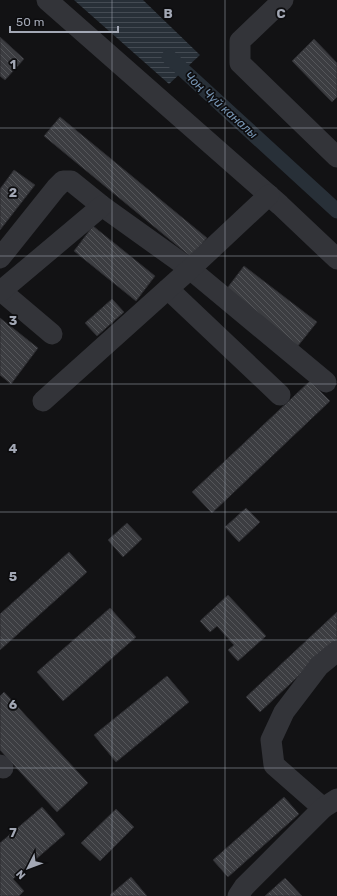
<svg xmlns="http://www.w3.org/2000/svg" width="337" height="896" font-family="Rubik,sans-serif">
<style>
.water{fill:url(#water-rules)}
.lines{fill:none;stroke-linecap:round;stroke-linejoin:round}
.canal{stroke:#283038;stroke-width:15}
.building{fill:url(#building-back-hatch);stroke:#2c2c30}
.minor{stroke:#333439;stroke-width:21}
.grid{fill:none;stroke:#a3a8b5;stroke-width:1;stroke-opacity:0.55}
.labels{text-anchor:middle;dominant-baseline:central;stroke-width:3.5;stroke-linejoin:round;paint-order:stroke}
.water-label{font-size:12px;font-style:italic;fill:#7795b3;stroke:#0d0d0f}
.grid-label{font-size:13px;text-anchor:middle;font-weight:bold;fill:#a3a8b5;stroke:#0d0d0f;stroke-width:3.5;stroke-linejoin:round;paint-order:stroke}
</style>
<defs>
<pattern id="water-rules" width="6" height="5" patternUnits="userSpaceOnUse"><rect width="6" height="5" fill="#283038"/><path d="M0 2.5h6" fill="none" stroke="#444b53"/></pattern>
<pattern id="building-back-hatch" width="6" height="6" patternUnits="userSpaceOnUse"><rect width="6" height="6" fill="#3c3d41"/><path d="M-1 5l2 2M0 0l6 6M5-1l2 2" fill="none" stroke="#55565a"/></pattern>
</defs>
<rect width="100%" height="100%" fill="#121214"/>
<path class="water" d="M74,0H143L200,55L169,84Z"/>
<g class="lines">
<path class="canal" d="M169,57L337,211"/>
</g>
<g class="building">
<path d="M0,37L24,59L5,80L0,76Z"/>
<path d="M314,39L337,63V97L332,102L292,61Z"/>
<path d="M60,117L207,238L191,257L44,136Z"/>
<path d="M14,170L35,185L0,230V189Z"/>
<path d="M93,226L155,276L136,301L74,251Z"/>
<path d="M244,266L317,322L297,347L225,291Z"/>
<path d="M112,299L124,312L97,336L85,323Z"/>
<path d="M0,318L38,348L11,384L0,375Z"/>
<path d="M310,381L330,401L212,513L192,492Z"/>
<path d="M246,508L260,522L239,542L225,527Z"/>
<path d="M127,523L142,539L123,557L108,540Z"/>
<path d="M69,552L87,572L0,650V614Z"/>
<path d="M228,595L266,636L238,661L228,650L234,645L217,626L210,632L200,621Z"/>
<path d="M110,608L136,637L63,701L37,672Z"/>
<path d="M337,612V640L260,712L246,697Z"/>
<path d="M167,676L189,702L116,762L94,735Z"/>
<path d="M4,692L88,783L57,812L0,750V696Z"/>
<path d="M284,797L299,814L228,877L213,860Z"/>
<path d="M42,807L65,834L13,879L24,891L19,896H0V843Z"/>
<path d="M116,809L134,827L100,861L81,843Z"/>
<path d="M131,877L147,896H111L110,895Z"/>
<path d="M285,878L302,896H265Z"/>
</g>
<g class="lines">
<g class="minor">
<path d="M47,0L280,205L337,259"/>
<path d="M283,0L240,41V63L337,157"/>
<path d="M0,258L56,188L63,181H71L102,206L190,269L326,382"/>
<path d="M168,289L280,395"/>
<path d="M0,290L52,334"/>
<path d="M1,291L102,206"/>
<path d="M43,401L190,269L269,195"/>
<path d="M0,765L3,768"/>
<path d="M323,808L274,765L271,740L284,712L319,666L337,651"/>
<path d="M238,896L244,887L323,808L337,799"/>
</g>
</g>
<path class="grid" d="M112,0V896M225,0V896M0,128H337M0,256H337M0,384H337M0,512H337M0,640H337M0,768H337"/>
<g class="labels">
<g class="water-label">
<text transform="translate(221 105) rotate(42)">Чоң Чүй каналы</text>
</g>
</g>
<g class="grid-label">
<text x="168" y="18">B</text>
<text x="281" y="18">C</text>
<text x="13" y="69">1</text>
<text x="13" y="197">2</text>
<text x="13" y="325">3</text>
<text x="13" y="453">4</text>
<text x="13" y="581">5</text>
<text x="13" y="709">6</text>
<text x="13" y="837">7</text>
</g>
<g transform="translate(28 868) rotate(228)" stroke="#0d0d0f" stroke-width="3" paint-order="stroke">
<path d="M0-3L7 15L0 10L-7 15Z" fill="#a3a8b5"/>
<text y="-6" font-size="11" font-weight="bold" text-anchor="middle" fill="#a3a8b5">N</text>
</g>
<path d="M10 26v6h108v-6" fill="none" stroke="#a3a8b5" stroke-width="2"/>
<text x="16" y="26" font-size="12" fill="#a3a8b5" stroke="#0d0d0f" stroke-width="3" paint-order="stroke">50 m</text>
</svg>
